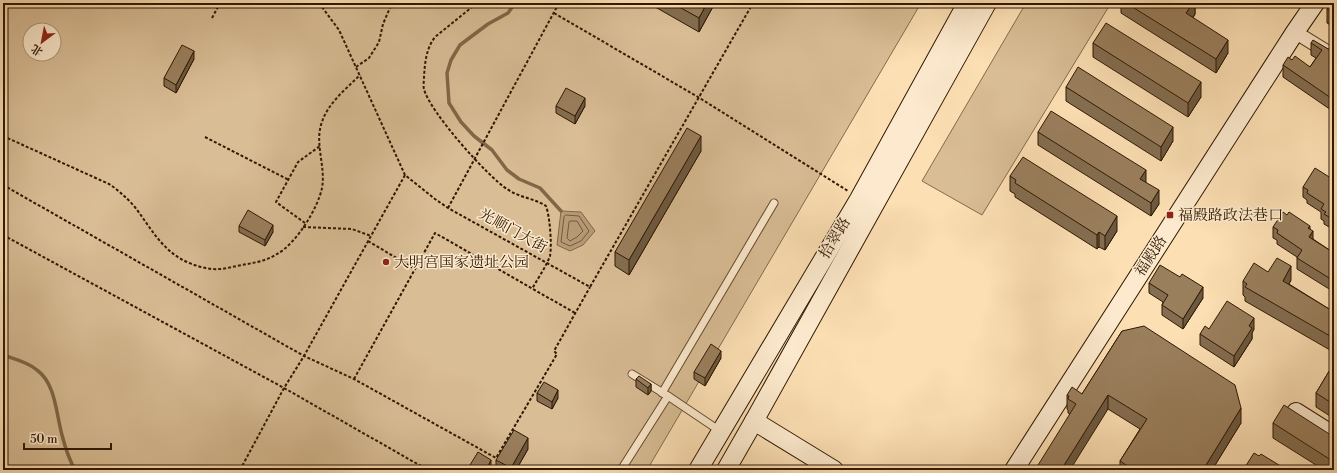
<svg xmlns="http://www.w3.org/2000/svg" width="1337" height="473" font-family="'Libre Bodoni','Noto Serif SC',serif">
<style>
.green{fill:#d9bd95;stroke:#846a4a;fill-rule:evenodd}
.water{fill:#b69b76;stroke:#806747}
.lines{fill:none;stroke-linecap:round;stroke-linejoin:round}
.shore{stroke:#725a3b;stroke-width:1}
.stream{stroke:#806747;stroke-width:3.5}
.lane-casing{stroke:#624a2d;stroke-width:9}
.street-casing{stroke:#624a2d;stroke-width:15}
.secondary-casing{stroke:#2f1800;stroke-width:20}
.path{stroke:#2f1800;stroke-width:2;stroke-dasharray:3 2;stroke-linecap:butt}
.lane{stroke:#fdeace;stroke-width:7}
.street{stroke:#fdeace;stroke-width:13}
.secondary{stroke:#fdeace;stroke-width:18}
.wall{fill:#846d50;stroke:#2f1800}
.shaded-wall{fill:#6c5941;stroke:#2f1800}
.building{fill:#9a7f5d;stroke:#2f1800}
.poi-dot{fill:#8f2418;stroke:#fdeace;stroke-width:1.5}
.labels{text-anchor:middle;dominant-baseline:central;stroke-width:3;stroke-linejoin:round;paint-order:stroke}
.poi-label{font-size:15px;fill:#2f1800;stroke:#fdeace;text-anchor:start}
.street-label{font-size:15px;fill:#2f1800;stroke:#fdeace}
</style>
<rect width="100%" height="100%" fill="#fcdfb3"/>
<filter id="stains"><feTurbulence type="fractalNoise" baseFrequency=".005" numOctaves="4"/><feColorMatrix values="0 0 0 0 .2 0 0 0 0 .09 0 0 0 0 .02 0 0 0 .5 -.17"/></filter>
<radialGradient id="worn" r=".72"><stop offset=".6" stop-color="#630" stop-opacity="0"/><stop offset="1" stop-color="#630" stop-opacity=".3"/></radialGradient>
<g class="green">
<path d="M3,3H921L647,470H3ZM30,30H54V54H30Z"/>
<path d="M1026,3H1111L982,215L922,181Z"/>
</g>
<path class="water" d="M561,211L581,212L595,231L583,245L570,251L557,245Z"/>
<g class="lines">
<g class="shore">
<path d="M566,215L579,216L589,231L581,241L570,246L561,242L564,217Z"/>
<path d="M571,221H577L583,231L577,237L570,241L567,238L569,222Z"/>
</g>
<g class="stream">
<path d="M515,3L508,13L488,24L460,45L451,60L447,73L449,103L461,122L474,136L492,150L507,170L519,179L540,188L561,211"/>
<path d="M3,355C14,359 28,362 37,370C56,384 56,414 62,435C65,447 69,459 75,470"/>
</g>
<defs>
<g id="lane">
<path d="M632,374L668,396L720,431"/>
<path d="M662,393L774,203"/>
<path d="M621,470L668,396"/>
</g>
<path id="street" d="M1295,32L1334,56"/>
<g id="secondary">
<path d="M1296,412L1334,436"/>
<path d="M754,421L834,470"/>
<path d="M698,470L859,199L967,3"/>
<path d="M726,470L754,421L987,3"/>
<path d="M1014,470L1295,32L1315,3"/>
</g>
</defs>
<use href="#lane" class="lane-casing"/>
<use href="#street" class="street-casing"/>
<use href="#secondary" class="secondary-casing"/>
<g class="path">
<path d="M319,3L339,30L405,175L435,199L448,208L590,287L753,3"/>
<path d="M477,3L435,37C426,49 425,62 424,77C424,81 423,86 424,89C429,111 488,177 507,189C520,198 534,198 546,206C550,217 552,245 550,256C546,267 538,278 532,289"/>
<path d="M554,13L698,97L848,191"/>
<path d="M212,18L220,3"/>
<path d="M356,67L369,58L379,42L383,24L392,3"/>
<path d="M3,136L109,184C118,190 126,197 134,206C149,225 159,246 181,259C192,265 207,270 219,269C225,269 231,267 237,266C251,263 265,262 277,254C296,244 318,208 322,188C326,166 314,143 322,122C328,103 346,89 360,75"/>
<path d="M205,137L289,180"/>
<path d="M3,185L304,356L354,379L496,458L557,354L554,351L590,287"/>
<path d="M448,208L559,3"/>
<path d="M305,223L276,202L298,162L320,146"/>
<path d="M303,227L352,229L371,236"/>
<path d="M3,235L284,388L428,470"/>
<path d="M368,241L415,269"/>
<path d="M354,379L435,233L575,313"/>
<path d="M240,470L284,388L304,356L405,175"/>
</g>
<use href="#lane" class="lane"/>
<use href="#street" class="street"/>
<use href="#secondary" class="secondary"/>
</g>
<g class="wall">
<path d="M650,3H715L699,32L650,4Z"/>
<path d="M1121,3H1195V14L1193,18L1228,53L1216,73L1121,13Z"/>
<path d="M1249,3H1260L1256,8Z"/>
<path d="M1334,3V27L1327,23V9Z"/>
<path d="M1093,43L1201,97L1188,117L1093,57Z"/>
<path d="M1311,43L1334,51V112L1283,77V65L1292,60L1310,67L1316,58L1311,55Z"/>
<path d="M194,59L176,93L164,86V78Z"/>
<path d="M1066,87L1173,141L1161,161L1066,101Z"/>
<path d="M556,106H585L575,124L556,113Z"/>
<path d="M1038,132L1146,183L1159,204L1151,216L1038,145Z"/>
<path d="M1334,136V151H1333V138Z"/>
<path d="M701,151L629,275L615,266V252Z"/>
<path d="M1010,176L1117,231L1105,250L1099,247L1097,249L1015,197V194L1010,191Z"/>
<path d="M1334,180V230L1324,224V221L1321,219V212L1307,203V200L1303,197V187Z"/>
<path d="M239,226L273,232L265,246L239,232Z"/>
<path d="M1273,227L1310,229L1313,239L1334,253V292L1297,269V257L1277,244V240L1273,238Z"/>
<path d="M1268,272L1291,280L1289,284L1334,312V344L1330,350L1245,301V297L1243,295V281Z"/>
<path d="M1149,283L1203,298L1183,329L1162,315V305L1163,302L1149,293Z"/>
<path d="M1209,329H1254L1252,333V339L1234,367L1200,345V334Z"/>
<path d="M1122,331L1241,423L1212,470H1120V461L1140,429L1108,409L1070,414L1068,413V410L1067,409V395L1082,394Z"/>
<path d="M721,358L705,386L694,379V372Z"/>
<path d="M1334,363L1330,416L1316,407V393Z"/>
<path d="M636,379L651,384V391L648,395L636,387Z"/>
<path d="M537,393L558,398L552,409L537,401Z"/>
<path d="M1273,423L1334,437V470H1324L1273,438Z"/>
<path d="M528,449L516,470H496V460Z"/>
<path d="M470,465L491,470H470Z"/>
</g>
<g class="shaded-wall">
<path d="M707,3H715L699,32V18Z"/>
<path d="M1193,3H1195V14L1186,27V13Z"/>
<path d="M1256,3H1260L1256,8Z"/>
<path d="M1228,40V53L1216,73V59Z"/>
<path d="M194,51V59L176,93V85Z"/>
<path d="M1201,82V97L1188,117V103Z"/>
<path d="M585,98V106L575,124V116Z"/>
<path d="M1173,127V141L1161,161V147Z"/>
<path d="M701,136V151L629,275V260Z"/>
<path d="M1146,170V184L1140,179Z"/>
<path d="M1159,190V204L1151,216V203Z"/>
<path d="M1117,216V231L1105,250V236Z"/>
<path d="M273,225V232L265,246V240Z"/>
<path d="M1310,226V236L1313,231V242L1309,248L1308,228Z"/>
<path d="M1099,232V247L1097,249V235Z"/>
<path d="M1291,266V280L1283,294V281Z"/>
<path d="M1203,287V298L1183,329V319Z"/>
<path d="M1254,318V329L1252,333V339L1234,367V356L1249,326Z"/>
<path d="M1334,330V344L1330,350V336Z"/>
<path d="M721,351V358L705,386V378Z"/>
<path d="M651,384V391L648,395V388Z"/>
<path d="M558,390V398L552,409V402Z"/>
<path d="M1108,395V409L1070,470H1061Z"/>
<path d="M1334,396V409L1330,416V402Z"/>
<path d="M1241,408V423L1212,470H1203Z"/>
<path d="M528,438V449L516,470H511V468Z"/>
<path d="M491,460V470H486Z"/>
</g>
<g class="building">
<path d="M672,3H707L699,18Z"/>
<path d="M1126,3H1193L1186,13L1228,40L1216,59Z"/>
<path d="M1331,3H1334V13L1327,9Z"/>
<path d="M1106,23L1201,82L1188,103L1093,43Z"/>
<path d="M1313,40L1330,50L1334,51V100L1283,65L1288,57L1292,60L1295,56L1310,67L1322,50L1311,43Z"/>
<path d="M182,45L194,51L176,85L164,78Z"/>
<path d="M1078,67L1173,127L1161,147L1066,87Z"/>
<path d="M566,88L585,98L575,116L556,106Z"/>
<path d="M1051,111L1146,170L1140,179L1159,190L1151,203L1038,132Z"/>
<path d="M687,128L701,136L629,260L615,252Z"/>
<path d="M1023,157L1117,216L1105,236L1099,232L1097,235L1015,183L1016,180L1010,176Z"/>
<path d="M1315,168L1334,180V186L1332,189L1334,190V220L1324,214L1326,212L1321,209L1324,204L1307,193L1308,190L1303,187Z"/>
<path d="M248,210L273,225L265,240L239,226Z"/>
<path d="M1283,212L1287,215L1289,212L1310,226L1308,228L1313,231L1309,237L1334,253V281L1297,258L1302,250L1277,233L1278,230L1273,227Z"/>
<path d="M1277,258L1291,266L1283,281L1334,312V330L1330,336L1245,287L1247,284L1243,281L1254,263L1268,272Z"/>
<path d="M1160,265L1180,277L1182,274L1203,287L1183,319L1162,305L1168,295L1149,283Z"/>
<path d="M1227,301L1254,318L1249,326L1252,328L1234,356L1200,334L1205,326L1209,329Z"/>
<path d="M1144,326L1235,385L1241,408L1203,470H1134L1120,461L1147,419L1108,395L1061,470H1035L1076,404L1068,399L1069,396L1067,395L1072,387L1082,394L1122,331Z"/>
<path d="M711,344L721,351L705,378L694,372Z"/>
<path d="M1334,363V396L1330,402L1316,393Z"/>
<path d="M639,376L651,384L648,388L636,379Z"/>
<path d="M544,382L558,390L552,402L537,393Z"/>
<path d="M1284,405L1334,437V462L1273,423Z"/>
<path d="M514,430L528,438L511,468L496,460Z"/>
<path d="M478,452L491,460L486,470H478L470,465Z"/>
<path d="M1254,453L1259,456L1261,454L1287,470H1249L1245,467Z"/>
</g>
<g class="poi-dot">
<rect x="1166" y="211" width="8" height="8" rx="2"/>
<circle cx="386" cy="262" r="4"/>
</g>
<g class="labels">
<g class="poi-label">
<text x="1178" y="215">福殿路政法巷口</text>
<text x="394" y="262">大明宫国家遗址公园</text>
</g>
<g class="street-label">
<text transform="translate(513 231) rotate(29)">光顺门大街</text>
<text transform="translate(835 238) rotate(-59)">拾翠路</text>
<text transform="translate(1151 256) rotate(-57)">福殿路</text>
</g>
</g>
<rect width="1337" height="473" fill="none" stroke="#fcdfb3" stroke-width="16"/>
<rect x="4" y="4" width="1329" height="465" fill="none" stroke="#2f1800" stroke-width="2"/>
<rect x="8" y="8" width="1321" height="457" fill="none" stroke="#2f1800"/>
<g transform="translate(42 42) rotate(212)"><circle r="19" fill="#fdeace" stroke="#ab967c"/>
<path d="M0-3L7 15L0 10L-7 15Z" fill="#8f2418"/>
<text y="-6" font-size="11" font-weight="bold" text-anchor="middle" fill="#2f1800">北</text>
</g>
<path d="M24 443v6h87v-6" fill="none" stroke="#2f1800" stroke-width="2"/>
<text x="30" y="443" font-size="12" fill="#2f1800" stroke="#fdeace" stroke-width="3" paint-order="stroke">50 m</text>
<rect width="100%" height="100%" filter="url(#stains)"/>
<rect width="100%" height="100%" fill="url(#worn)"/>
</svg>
